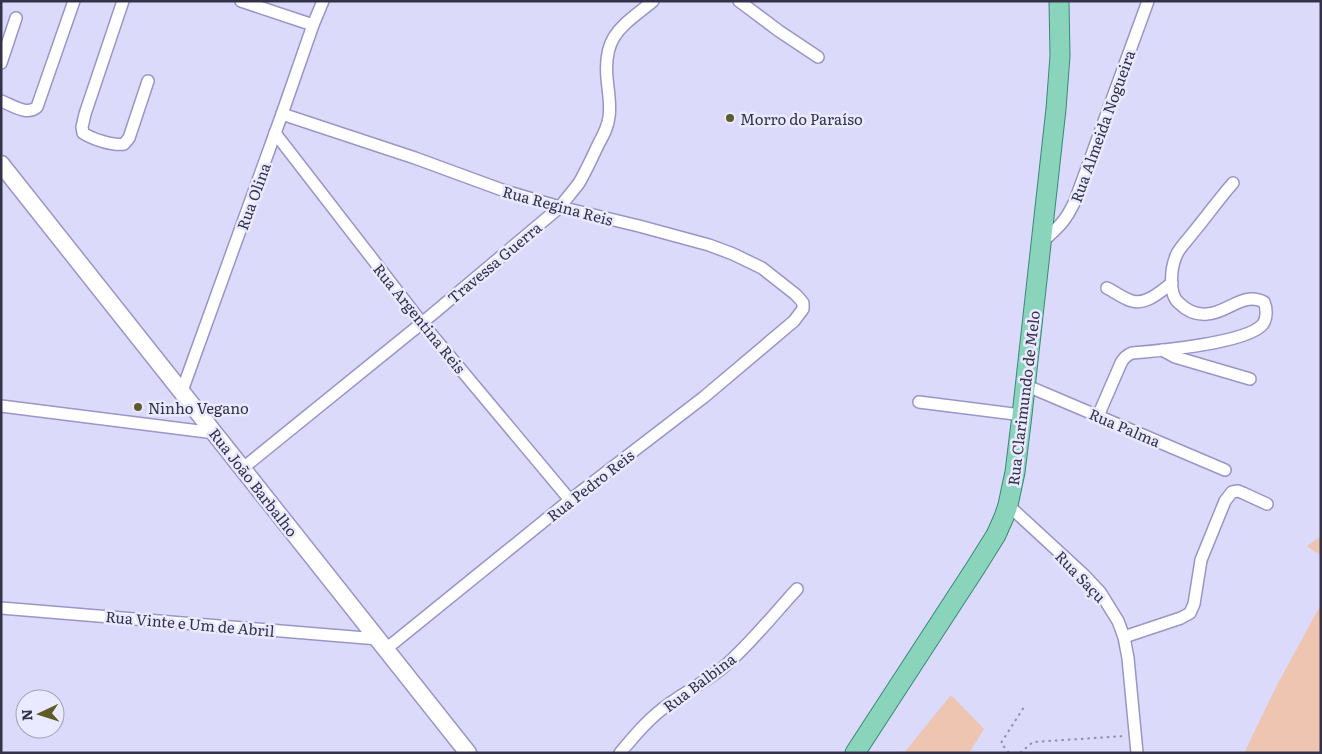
<svg xmlns="http://www.w3.org/2000/svg" width="1322" height="754" font-family="Literata,serif">
<style>
.green{fill:#edc5b1}
.lines{fill:none;stroke-linecap:round;stroke-linejoin:round}
.street-casing{stroke:#9995c9;stroke-width:14}
.secondary-casing{stroke:#9995c9;stroke-width:19}
.primary-casing{stroke:#398976;stroke-width:21}
.path{stroke:#9190ac;stroke-width:2;stroke-dasharray:2.5 4;stroke-linecap:butt}
.street{stroke:#fff;stroke-width:11}
.secondary{stroke:#fff;stroke-width:16}
.primary{stroke:#8ad4bc;stroke-width:19}
.poi-dot{fill:#5d5b28;stroke:#e9e9ff;stroke-width:2}
.labels{text-anchor:middle;dominant-baseline:central;stroke-width:5;stroke-linejoin:round;paint-order:stroke}
.poi-label{font-size:15px;fill:#343248;stroke:#e9e9ff;text-anchor:start}
.street-label{font-size:15px;fill:#343248;stroke:#e9e9ff}
</style>
<rect width="100%" height="100%" fill="#dbdafb"/>
<g class="green">
<path d="M1321,536V556L1307,546Z"/>
<path d="M1321,604V753H1244L1276,687Z"/>
<path d="M951,695L984,729L969,753H904Z"/>
</g>
<g class="lines">
<defs>
<g id="street">
<path d="M123,1L85,114L82,127L83,133C92,139 113,146 124,144L129,138L148,81"/>
<path d="M241,1L313,25"/>
<path d="M739,1L779,31L818,57"/>
<path d="M1,63L16,18"/>
<path d="M1,101C12,105 27,116 37,107L74,1"/>
<path d="M282,114L415,158L505,191L560,207L639,226L709,245L733,254L762,268L795,294L799,298L803,303V309L794,321L704,397L570,500L386,649"/>
<path d="M275,133L422,323L570,500"/>
<path d="M1042,242C1059,227 1065,222 1075,201L1148,1"/>
<path d="M1107,288C1115,292 1124,299 1132,301C1147,305 1161,291 1172,283"/>
<path d="M1162,350L1175,357L1250,379"/>
<path d="M1025,385L1225,470"/>
<path d="M182,391L282,114L313,25L323,1"/>
<path d="M919,402L1022,415"/>
<path d="M1,406L215,433"/>
<path d="M1098,416L1121,363C1124,357 1127,355 1132,353C1157,351 1248,343 1263,324C1267,318 1267,309 1264,302C1243,291 1228,313 1207,314C1196,315 1187,311 1179,303C1168,294 1171,268 1176,256C1179,248 1187,241 1192,234C1206,217 1219,199 1233,183"/>
<path d="M243,468L422,323L560,207C566,199 573,191 579,183C586,171 592,158 598,145C603,136 608,127 609,117C611,104 608,91 607,78C603,34 623,26 653,1"/>
<path d="M1008,505L1084,575L1100,592L1118,621L1124,637L1128,658L1137,753"/>
<path d="M1,608L378,639"/>
<path d="M1124,637L1181,618L1190,613L1194,604L1201,560L1225,501L1232,492L1238,491L1243,493L1267,504"/>
<path d="M620,753C635,735 650,717 669,704C688,690 709,680 726,665C752,642 774,614 797,589"/>
</g>
<path id="secondary" d="M1,164L468,753"/>
<path id="primary" d="M855,753L976,567L996,535L1004,517L1008,505L1015,472L1022,415L1056,109L1060,56L1059,1"/>
</defs>
<use href="#street" class="street-casing"/>
<use href="#secondary" class="secondary-casing"/>
<use href="#primary" class="primary-casing"/>
<g class="path">
<path d="M1009,753L1001,743L1024,707"/>
<path d="M1020,753L1033,742L1125,736"/>
</g>
<use href="#street" class="street"/>
<use href="#secondary" class="secondary"/>
<use href="#primary" class="primary"/>
</g>
<g class="poi-dot">
<circle cx="730" cy="118" r="5"/>
<circle cx="138" cy="407" r="5"/>
</g>
<g class="labels">
<g class="poi-label">
<text x="740" y="118">Morro do Paraíso</text>
<text x="148" y="407">Ninho Vegano</text>
</g>
<g class="street-label">
<text transform="translate(1102 126) rotate(-70)">Rua Almeida Nogueira</text>
<text transform="translate(253 196) rotate(-70)">Rua Olina</text>
<text transform="translate(558 205) rotate(15)">Rua Regina Reis</text>
<text transform="translate(494 262) rotate(-40)">Travessa Guerra</text>
<text transform="translate(420 318) rotate(51)">Rua Argentina Reis</text>
<text transform="translate(1023 398) rotate(-83)">Rua Clarimundo de Melo</text>
<text transform="translate(1125 427) rotate(23)">Rua Palma</text>
<text transform="translate(254 482) rotate(52)">Rua João Barbalho</text>
<text transform="translate(590 485) rotate(-38)">Rua Pedro Reis</text>
<text transform="translate(1081 576) rotate(46)">Rua Saçu</text>
<text transform="translate(190 623) rotate(5)">Rua Vinte e Um de Abril</text>
<text transform="translate(699 682) rotate(-37)">Rua Balbina</text>
</g>
</g>
<rect width="1322" height="754" fill="none" stroke="#343248" stroke-width="5"/>
<g transform="translate(40 714) rotate(266)"><circle r="24" fill="#e9e9ff" stroke="#a1a0b6"/>
<path d="M0-4L9 19L0 12L-9 19Z" fill="#5d5b28"/>
<text y="-8" font-size="14" font-weight="bold" text-anchor="middle" fill="#343248">N</text>
</g>
</svg>
